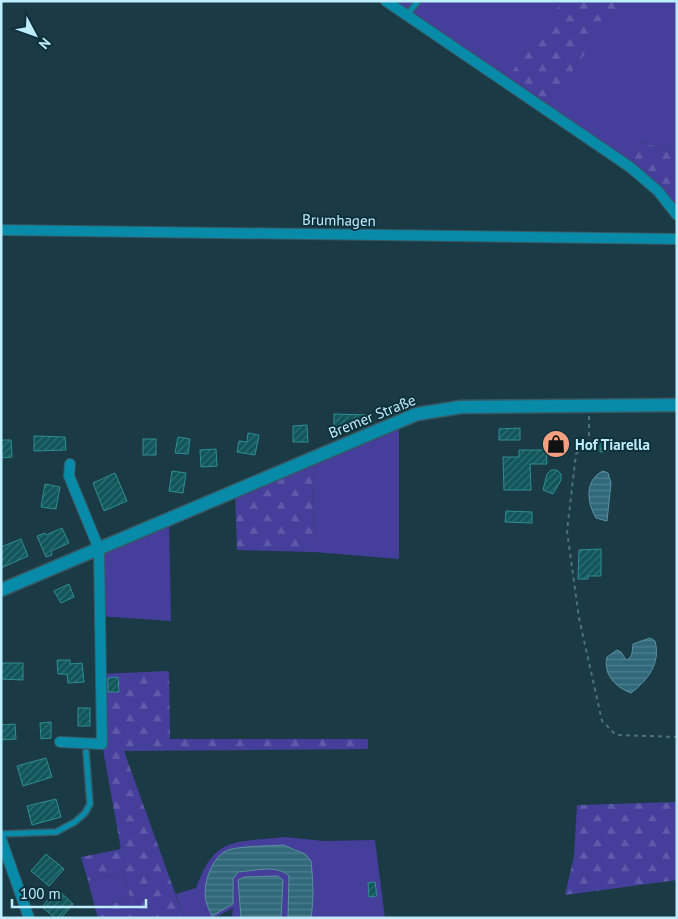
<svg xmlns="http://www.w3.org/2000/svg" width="678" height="919" font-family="'PT Sans',sans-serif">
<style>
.grass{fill:#453e9a}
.forest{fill:url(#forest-firs)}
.water{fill:url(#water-rules);stroke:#5b91a2}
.building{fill:url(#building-hatch);stroke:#308d93}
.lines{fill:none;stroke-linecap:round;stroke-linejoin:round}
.service-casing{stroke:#355b67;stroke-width:8}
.minor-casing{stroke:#355b67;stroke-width:12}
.tertiary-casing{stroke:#355b67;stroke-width:15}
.path{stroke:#4c717e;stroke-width:2;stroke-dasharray:4 4;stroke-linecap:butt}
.service{stroke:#088aa9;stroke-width:5}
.minor{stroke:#088aa9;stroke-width:10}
.tertiary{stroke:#088aa9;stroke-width:12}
.labels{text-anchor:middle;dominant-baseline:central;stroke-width:4;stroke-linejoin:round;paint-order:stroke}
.street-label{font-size:15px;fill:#beedfe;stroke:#0f313b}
.poi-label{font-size:15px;font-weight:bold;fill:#beedfe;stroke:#0f313b;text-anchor:start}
</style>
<defs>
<pattern id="forest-firs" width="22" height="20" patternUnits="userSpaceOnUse" patternTransform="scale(1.25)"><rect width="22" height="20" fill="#453e9a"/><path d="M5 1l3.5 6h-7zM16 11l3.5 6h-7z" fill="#5e5aa9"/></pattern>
<pattern id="water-rules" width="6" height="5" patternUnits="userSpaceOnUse" patternTransform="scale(1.25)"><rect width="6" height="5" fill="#31697b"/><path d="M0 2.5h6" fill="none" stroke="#4d7f8f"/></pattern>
<pattern id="building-hatch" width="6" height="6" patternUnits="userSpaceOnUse" patternTransform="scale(1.25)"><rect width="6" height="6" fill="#10565a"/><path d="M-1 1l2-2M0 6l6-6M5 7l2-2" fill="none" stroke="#316f73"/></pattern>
</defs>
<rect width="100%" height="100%" fill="#1a3b46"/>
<g class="grass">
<path d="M386,1H677V153L642,142L630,167Z"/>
<path d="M399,422V559L314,552L313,457Z"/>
<path d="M169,519L171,621L98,616L99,549Z"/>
<path d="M284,837L324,841L375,840L385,918H311C314,898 313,880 311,861L293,848L228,850L206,900L212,915L233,904V879L238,872C254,871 276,864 289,876L288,918H281L283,880H238L241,918H232L233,908L214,918H184L176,894L196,888C215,835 235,843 284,837Z"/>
<path d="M124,872L130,899L95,908L88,881Z"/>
</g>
<g class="forest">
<path d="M563,1H623L545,109L505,82Z"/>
<path d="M642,142L677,153V215L630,167Z"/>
<path d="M313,457L314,552L237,550L235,491Z"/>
<path d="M169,671L170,739H368V749L124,751L184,918H98L95,908L130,899L124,872L88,881L81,857L121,849L102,744L100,674Z"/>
<path d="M677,802V880L565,895L574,856L577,805Z"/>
</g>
<g class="water">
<path d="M603,471L608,473L611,483L607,521L596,518C587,503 584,480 603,471Z"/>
<path d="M650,638L655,641C661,663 648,680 631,693C615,687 603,674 607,657L617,650L621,652L626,660C633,658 632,651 633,644Z"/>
<path d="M283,845L305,854L311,861C313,880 314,898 311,918H288L289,876C276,864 254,871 238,872L233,879V904L212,916C210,911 207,906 206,901C202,885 212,856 228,850C240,846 270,846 283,845Z"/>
<path d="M278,876L283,880L281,918H241L238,880L244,877Z"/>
</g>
<g class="building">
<path d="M334,414L369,415V423L359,427H334Z"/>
<path d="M307,425L308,442H293V426Z"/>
<path d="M520,428V440H499V429Z"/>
<path d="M248,433L259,435L255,455L237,452L239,441L247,442Z"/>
<path d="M34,436L65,437L66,450L34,451Z"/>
<path d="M178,437L190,439L188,454L175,453Z"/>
<path d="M608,438V451L600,452V439Z"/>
<rect x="143" y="439" width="13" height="16"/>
<rect x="547" y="439" width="20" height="10"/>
<path d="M1,440H11L12,457L1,458Z"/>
<path d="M216,449L217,466L201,467L200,450Z"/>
<path d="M519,450H546L547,464H530L531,490H504L503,457H519Z"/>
<path d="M551,470H557L561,474V480L553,494L543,490L547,474Z"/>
<path d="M172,471L186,473L183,493L169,491Z"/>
<path d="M115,473L127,501L104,511L93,483Z"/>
<path d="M45,484L60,487L56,509L41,507Z"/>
<path d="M506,511L532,512V523L505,522Z"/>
<path d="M62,528L69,543L51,551L52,555L46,557L37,536L45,533L46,535Z"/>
<path d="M21,539L28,556L1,568V547Z"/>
<path d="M601,549V576H588V579H578L579,550Z"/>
<path d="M69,584L74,597L61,603L54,591Z"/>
<path d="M57,660H70V664L82,663L84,682L68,683L67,674H58Z"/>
<path d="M1,663H23V680L1,679Z"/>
<path d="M118,677L119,692H108V678Z"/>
<rect x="78" y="708" width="12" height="18"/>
<path d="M51,722V738L41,739L40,723Z"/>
<path d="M15,724L16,739L1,740V725Z"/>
<path d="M46,758L52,777L23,786L17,766Z"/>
<path d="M56,799L61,817L32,825L27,806Z"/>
<path d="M46,854L64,869L49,886L31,871Z"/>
<path d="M375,882L377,896L369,897L368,883Z"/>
<path d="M57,889L73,904L61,918H55L42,907Z"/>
</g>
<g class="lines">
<defs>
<g id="service">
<path d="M407,15L418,1"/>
<path d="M1,834L56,832L75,822L85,813L90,804L86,752"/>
</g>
<g id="minor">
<path d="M386,1L630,167L658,191L677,215"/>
<path d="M1,230L677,239"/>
<path d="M60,742L102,744L99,549L69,476L70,464"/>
<path d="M1,839L29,918"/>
</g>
<path id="tertiary" d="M1,590L417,414L461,407L677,405"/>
</defs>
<use href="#service" class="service-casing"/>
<use href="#minor" class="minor-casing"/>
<use href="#tertiary" class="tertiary-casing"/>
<g class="path">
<path d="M589,416V441L576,454L567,531L579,618L602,721L616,735L677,737"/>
<path d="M160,918H162"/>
</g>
<use href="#service" class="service"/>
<use href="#minor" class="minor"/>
<use href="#tertiary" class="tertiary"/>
</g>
<defs>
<symbol id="shop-disc" viewBox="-11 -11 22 22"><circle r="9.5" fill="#f2a080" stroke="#0f313b"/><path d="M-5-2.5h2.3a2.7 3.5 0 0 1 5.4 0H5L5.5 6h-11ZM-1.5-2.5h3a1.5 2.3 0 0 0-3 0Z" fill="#111"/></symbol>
</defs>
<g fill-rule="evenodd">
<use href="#shop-disc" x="540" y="428" width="32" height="32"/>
</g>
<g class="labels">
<g class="street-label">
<text transform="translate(339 220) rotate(1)">Brumhagen</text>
<text transform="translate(372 416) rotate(-22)">Bremer Straße</text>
</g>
<g class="poi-label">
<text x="575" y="444">Hof Tiarella</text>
</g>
</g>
<rect width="678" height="919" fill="none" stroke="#beedfe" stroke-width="5"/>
<g transform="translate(35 35) rotate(131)" stroke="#0f313b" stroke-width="4" paint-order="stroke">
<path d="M0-4L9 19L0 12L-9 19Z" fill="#beedfe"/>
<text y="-8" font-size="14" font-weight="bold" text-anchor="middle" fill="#beedfe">N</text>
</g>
<path d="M12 899v8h134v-8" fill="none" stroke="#beedfe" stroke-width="2.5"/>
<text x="20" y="899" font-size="15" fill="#beedfe" stroke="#0f313b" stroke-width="4" paint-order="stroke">100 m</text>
</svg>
